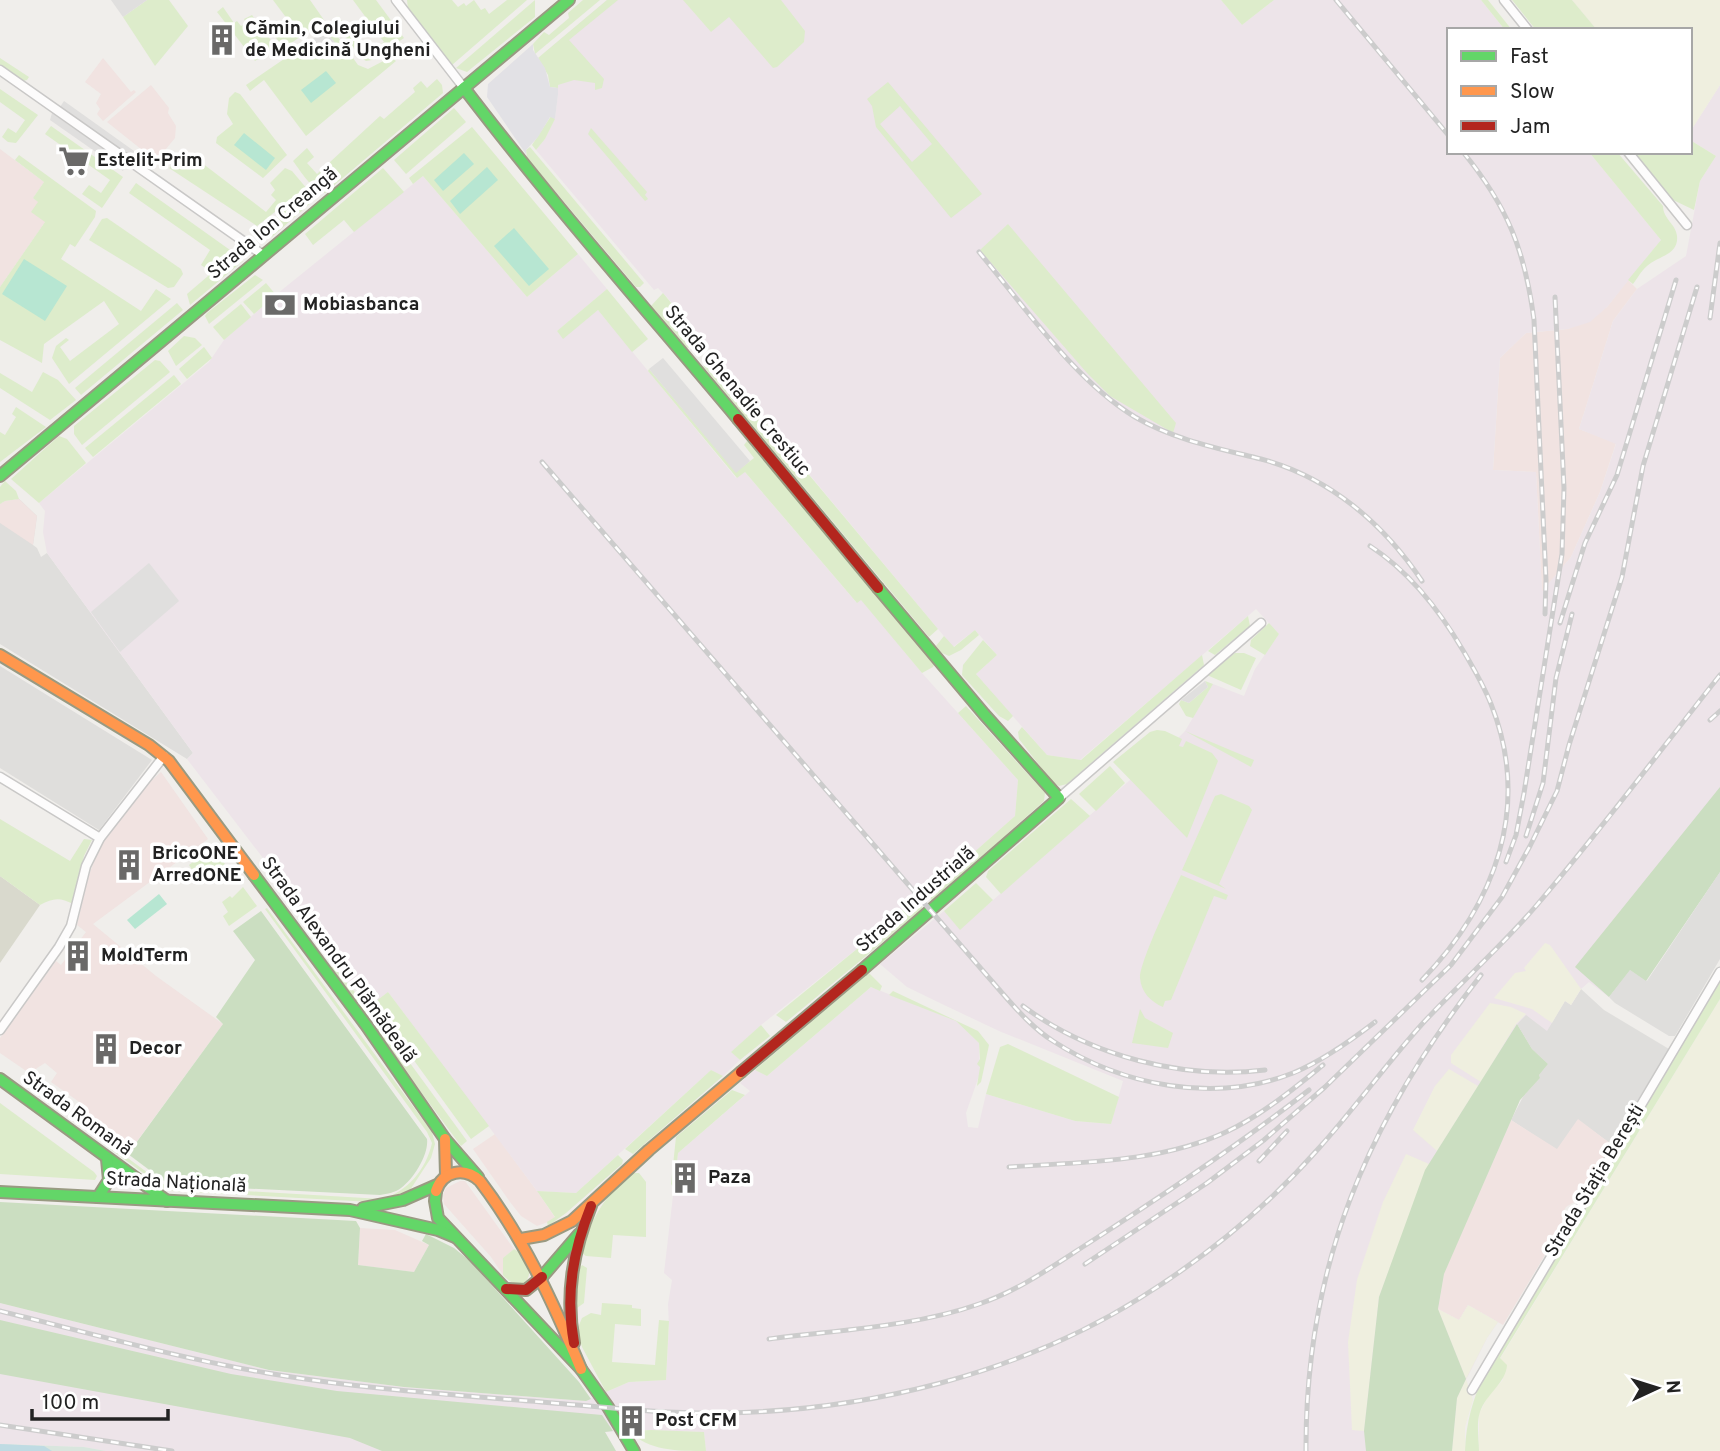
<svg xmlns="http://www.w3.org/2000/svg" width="1720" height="1451" font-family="Overpass,sans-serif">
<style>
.residential{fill:#dfdedc}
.commercial{fill:#f1e3e1}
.industrial{fill:#ede4e9}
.construction{fill:#d9d9cd}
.farmland{fill:#efefdf}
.grass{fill:#ddeccb;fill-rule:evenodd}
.forest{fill:#cbdec1}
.wetland{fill:#d9e6de}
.pitch{fill:#b7e6d2}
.parking{fill:#e0dfde}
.plaza{fill:#e2e1e5}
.water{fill:#bfdbe3}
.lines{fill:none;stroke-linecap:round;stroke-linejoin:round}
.street-casing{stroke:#c9c8c7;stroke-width:11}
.fast-casing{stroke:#999a82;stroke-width:14}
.slow-casing{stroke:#999a82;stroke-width:14}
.jam-casing{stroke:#999a82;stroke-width:14}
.street{stroke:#fdfcfc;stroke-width:8}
.fast{stroke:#63d668;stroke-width:10}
.slow{stroke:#ff974d;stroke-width:10}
.jam{stroke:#b3261e;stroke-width:10}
.rail-casing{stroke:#ccc;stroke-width:5}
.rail{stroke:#fff;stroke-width:2.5;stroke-dasharray:8;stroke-linecap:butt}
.labels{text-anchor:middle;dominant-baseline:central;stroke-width:7;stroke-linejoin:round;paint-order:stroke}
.poi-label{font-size:19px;font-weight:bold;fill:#222;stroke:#fff;text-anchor:start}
.street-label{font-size:19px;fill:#222;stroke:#fff}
</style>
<rect width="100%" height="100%" fill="#f0eeeb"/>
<g class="residential">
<path d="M19,499L37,516L33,545L37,548L41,557L47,553L193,753L187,759L0,644V504Z"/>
<path d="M0,666L152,760L99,830L0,768Z"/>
<path d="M1720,872V959L1675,1036H1669L1615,1003L1609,997L1630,969L1647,981Z"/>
<path d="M1581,989L1604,1010L1669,1049L1611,1144L1578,1120L1557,1150L1511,1120L1525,1093L1539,1078L1532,1049L1517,1024L1526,1014L1565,1000L1571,1005Z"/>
</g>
<g class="commercial">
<path d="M103,58L131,92L134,90L136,92L103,121L97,114L100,109L96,103L101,94L85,82Z"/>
<path d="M151,85L169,108L168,113L176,126L175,138L156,161L107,122Z"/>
<path d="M0,149L44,182L33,198L38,202L45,222L0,287Z"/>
<path d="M1628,280L1637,289L1613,321L1579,429L1616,443L1600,492L1571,557L1542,592L1536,472L1493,470L1500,358L1526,333L1568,329L1607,307Z"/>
<path d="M19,499L37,516L33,545L0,523V504L5,501Z"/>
<path d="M161,772L208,839L93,924L156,976L223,1024L129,1152L95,1127V1119L82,1109L85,1106L51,1082L57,1073L45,1063L37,1068L32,1075L0,1053V1038L56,961L61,965L86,932L77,925L88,878L100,845L141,790Z"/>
<path d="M1578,1119L1611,1144L1579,1199L1566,1207L1562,1214L1563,1225L1503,1325L1468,1305L1459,1320L1438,1309L1444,1273L1511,1120L1557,1149Z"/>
<path d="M495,1134L537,1191L556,1219L537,1226L521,1216L510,1202L473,1149Z"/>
<path d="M460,1181H465L514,1249L503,1258V1275L491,1257L444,1204L443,1195L446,1188Z"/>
<path d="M360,1228L395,1230L429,1245L414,1272L358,1265Z"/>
</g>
<g class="industrial">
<path d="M607,0H1221L1242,25L1274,0H1481L1505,30H1449V152H1589L1661,240L1607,307L1590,322L1568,329L1526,333L1500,358L1493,470L1536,472L1542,591L1571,557L1600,492L1616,444L1579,429L1613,321L1637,289L1686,256L1700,181L1716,156L1690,140V132L1720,85V872L1646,981L1630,970L1609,997L1589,982L1581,989L1571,1005L1565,1001L1547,1031L1526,1015L1517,1024L1532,1049L1548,1064L1539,1075L1540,1078L1520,1100L1444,1273L1438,1309L1459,1320L1468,1305L1498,1322L1487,1338L1457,1398L1452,1451H706L704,1432L651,1430L605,1432L616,1451H106L84,1447L0,1444V1303L269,1370L404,1387L586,1401L629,1382L666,1380L669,1327L668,1304L672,1280L664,1273L678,1153L750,1091L740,1083L755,1070L767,1076L871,987L956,1021L979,1043L980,1073L966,1113L968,1127L978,1128L986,1094L1075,1121L1111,1124L1123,1081L999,1031L942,1004L907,987L880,964L944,911L960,929L1178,738L1185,731L1213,684L1244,696L1255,669L1279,634L1256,609L1080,760L1047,755L976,674L997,655L975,630L953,647L749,402L752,399L750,395L745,399L707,354L710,350L667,297L658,288L654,290L536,150L545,139L555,119L558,94L544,53Z"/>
<path d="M423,176L527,297L578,254L607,289L557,331L563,338L598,310L736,478L744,471L856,602L861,599L922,673L1018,780L1015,816L928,893L925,891L868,940L761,1025L732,1052L740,1060L723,1076L711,1070L576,1193L537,1191L388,992L371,1005L336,965L302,916L299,905L187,759L193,753L47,553L43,532L45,511L39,503L209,362L224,340L283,289Z"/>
</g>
<path class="construction" d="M0,876L40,905L0,963Z"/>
<g class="farmland">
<path d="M1572,0H1720V85L1690,132V30H1597Z"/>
<path d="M1545,943L1550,945L1581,989L1571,1005L1565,1001L1552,1023L1532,1009L1494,998L1515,973L1526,971L1524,968Z"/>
<path d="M1720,999V1451H1479V1414L1489,1394L1503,1380L1500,1359Z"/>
<path d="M1490,1003L1511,1007L1526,1014L1516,1024L1481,1082L1451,1063V1055Z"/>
<path d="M1449,1069L1478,1086L1437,1151L1413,1130L1435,1086Z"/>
<path d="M1406,1154L1429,1164L1379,1297L1364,1431L1352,1430L1348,1342L1357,1280L1383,1202Z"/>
<path d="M1468,1305L1498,1322L1487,1338L1466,1379L1473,1400L1465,1427V1451H1452L1457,1398L1466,1379L1438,1309L1459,1320Z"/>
</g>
<g class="grass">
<path d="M147,0H169L188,26L155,66L123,17Z"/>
<path d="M273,0H310L324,20L287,46L281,44L272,33L274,27L283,37L294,28Z"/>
<path d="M353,0H376L404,38L372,60L366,61L360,57L333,20L338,16L367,54L384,42Z"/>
<path d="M407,0H452L458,7L464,3L466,6L474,0L481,10L485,8L489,14L507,0H527L452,65L408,9Z"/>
<path d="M535,0V17L467,72L456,68Z"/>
<path d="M583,0H600L535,54L533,44L544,32L549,35L569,18L568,13Z"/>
<path d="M607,0H618L569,40L604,79L602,88L595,90V83L574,80L558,85V88L550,87L548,75L538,58Z"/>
<path d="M683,0H781L805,31L804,42L777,67L773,68L729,17L711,32Z"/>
<path d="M1221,0H1274L1242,25Z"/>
<path d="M1481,0H1488L1512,30H1505Z"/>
<path d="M1512,0H1572L1597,30H1536Z"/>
<path d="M223,7L234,23L237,21L241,26L246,23L244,19L252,15L273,43V49L255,61L217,12Z"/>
<path d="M328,23L358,65L368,69L391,57L396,61L306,136L264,80L250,91L246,85L306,44L317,57L335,43L322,27Z"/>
<path d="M0,58L29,77L27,80L23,81L0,65Z"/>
<path d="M437,79L442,85L443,93L325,193C311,189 302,173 293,161L307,148L314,157L307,163L317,174L380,116L384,119L415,92L413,88L421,81L427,88Z"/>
<path d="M888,82L982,194L951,218L876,127L872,106L867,99ZM900,106L932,144L912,162L880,124Z"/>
<path d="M0,89L38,115L16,143L8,142L2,137L8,128L16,133L25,120L0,102Z"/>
<path d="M235,92L240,94L287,155L263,178L216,143L217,137L233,124L227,114L229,98Z"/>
<path d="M454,108L466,122L406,174L394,160Z"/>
<path d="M551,116L555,119L545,139L536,150L532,145Z"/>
<path d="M51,126L123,177L102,208L82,194L89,185L101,193L110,180L45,134Z"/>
<path d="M472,127L578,254L527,297L423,176L413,184L409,178Z"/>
<path d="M591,128L647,192L645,195L648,199L645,201L588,134Z"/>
<path d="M1690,140L1716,156L1700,181L1694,210L1671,199L1634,152H1690Z"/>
<path d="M530,147L644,283L640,287H636L527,158L526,150Z"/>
<path d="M1589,152H1617L1663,206C1663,219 1676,224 1677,236C1679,255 1658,256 1647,266C1641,271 1637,279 1633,284L1628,280L1661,240Z"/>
<path d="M19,155L96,211L95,217L75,247L70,244L61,259L141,311L156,289L171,299L69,384L52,358L56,346L66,338L69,340L60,347L70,361L119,324L104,301L44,344L42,363L0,340V287L45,222L31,212L38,202L33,198L44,182L15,160Z"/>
<path d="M182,157L197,169L202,163L266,212L276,200L271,195L275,190L270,183L285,168L292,171L308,190L299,193L257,226L169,168Z"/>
<path d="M383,168L404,192L354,232L344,220L313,245L305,234Z"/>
<path d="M136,183L230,250L207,269L201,265L210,250L129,193Z"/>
<path d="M312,194L314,200L272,237L268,238L259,232L301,197Z"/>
<path d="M107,218L181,269L183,274L174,287L168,288L89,240L102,219Z"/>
<path d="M1008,224L1176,423L1173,433L1110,396L1087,373L980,250Z"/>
<path d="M235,253L243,261L190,305L187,294Z"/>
<path d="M255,275L263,280L209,324L205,316L207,313Z"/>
<path d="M266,283L276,295L254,314L243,302Z"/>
<path d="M607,289L648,339L632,352L598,310L563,339L557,331Z"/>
<path d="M663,293L701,339L692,347L686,348L651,306Z"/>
<path d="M177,303L183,310L81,395L75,388Z"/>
<path d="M241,304L251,317L224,340L213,327Z"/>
<path d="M184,336L195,338L202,345L176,366L168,351Z"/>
<path d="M204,347L212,358L187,379L179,369Z"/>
<path d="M155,360L160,361L170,372L82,445L74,434V426Z"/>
<path d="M713,361L745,399L750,395L753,399L749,403L938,629L929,637L703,366Z"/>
<path d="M649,369L736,472L754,458L744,445L747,441L935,663L933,667L922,673L861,600L857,603L745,472L737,478L648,371Z"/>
<path d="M43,372L58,380L76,400L50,420L0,388V373L32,392Z"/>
<path d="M174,375L181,384L93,457L85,448Z"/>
<path d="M16,407L46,427L0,462V432L5,435L16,417L12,414Z"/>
<path d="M59,436L67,439L86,463L39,503L11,479Z"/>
<path d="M5,481L16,491L19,499L5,501L0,504V487Z"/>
<path d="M1248,616L1250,626L1215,655L1208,651Z"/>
<path d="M1269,623L1279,634L1265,655L1250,646L1251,640Z"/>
<path d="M975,630L979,635L961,650L949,656L942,653L936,646L944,636L954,647Z"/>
<path d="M983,640L997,655L976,674L1013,716L1008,721L999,716L962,675L963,665Z"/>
<path d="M1235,653H1244L1256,658L1241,690L1207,675Z"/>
<path d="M1202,655L1204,665L1067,784L1059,786L1053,783L1019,739L1018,732L1022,727L1047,755L1081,760Z"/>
<path d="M1205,681L1213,684L1193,718L1186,716L1179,704L1181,700L1189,703L1208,687Z"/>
<path d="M966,706L1045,793L1044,801L932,901L928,893L1015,816L1018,780L958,713Z"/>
<path d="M1157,730L1165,731L1182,739L1179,746L1183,747L1186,741L1212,753L1218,761L1187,838L1113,762L1150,732Z"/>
<path d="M1185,731L1254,760L1251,767Z"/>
<path d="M1110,766L1125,783L1096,811L1079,794Z"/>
<path d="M1221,794L1249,806L1252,810L1219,884L1226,889L1182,870L1215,796Z"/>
<path d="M1071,799L1090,816L1001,894L986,877L988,871Z"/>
<path d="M0,819L70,861L84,839L92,840L84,856L73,904C60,897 53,898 40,905L0,876Z"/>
<path d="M213,847L225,864L200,882L189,865Z"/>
<path d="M1181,875L1228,895L1226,900L1214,896L1171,1000L1165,1001L1163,1007C1151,1002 1141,992 1140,978C1140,961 1172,895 1181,875Z"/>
<path d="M976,883L993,900L960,930L944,911Z"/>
<path d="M243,887L257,906L229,926L223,916L228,912L222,902L230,896L232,898Z"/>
<path d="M917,898L923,909L786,1022L776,1015L868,940Z"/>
<path d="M267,908L432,1132L435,1144L431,1158L410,1190L404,1195L371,1202L174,1191L164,1188L110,1149V1145L163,1184L176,1187L382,1199C407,1192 426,1170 432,1143L427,1132L265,909Z"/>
<path d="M333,966L373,1014L370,1016H365L330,968Z"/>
<path d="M869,973L882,986L880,991L871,987L767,1076L755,1070Z"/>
<path d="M1720,982V999L1500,1358L1507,1365C1506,1383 1486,1394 1480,1412C1476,1423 1479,1439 1479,1451H1465C1466,1422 1473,1399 1485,1372Z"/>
<path d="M893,991L978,1031L989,1045L981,1082L977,1086L980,1067L977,1064L980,1059L979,1043L956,1021L889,995Z"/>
<path d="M388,992L489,1126L471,1139L381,1015L371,1005Z"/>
<path d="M1140,1009L1145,1018L1173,1033L1168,1048L1132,1043Z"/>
<path d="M377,1018L467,1141L461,1146L375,1030L374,1023Z"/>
<path d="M761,1025L770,1036L740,1060L731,1052Z"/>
<path d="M1008,1044L1119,1097L1111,1124L1075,1121L986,1094L1000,1047Z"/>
<path d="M711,1070L723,1076L633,1154L625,1149Z"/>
<path d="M732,1090L745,1095L678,1153L674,1188L671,1184L676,1137Z"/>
<path d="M0,1103L94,1172L97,1176L95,1180L0,1174Z"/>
<path d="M618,1155L623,1160L622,1164L566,1213L548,1226L547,1222L555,1217L537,1191L576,1193Z"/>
<path d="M634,1173H639L646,1182V1237L613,1235L611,1258L586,1256L582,1253C590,1220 605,1193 634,1173Z"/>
<path d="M514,1249C543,1265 526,1301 503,1275V1258Z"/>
<path d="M582,1265L587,1268L584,1303L577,1308L574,1306C575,1293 574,1275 582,1265Z"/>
<path d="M602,1303L632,1305V1308L641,1309V1326L615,1324L612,1362L655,1365L659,1320L669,1321L666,1380L629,1382L606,1392L582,1347L577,1330L582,1318L591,1313L601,1315Z"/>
<path d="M651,1430L704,1432L706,1451C678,1451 647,1451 630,1431Z"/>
</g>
<g class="forest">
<path d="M1720,787V872L1646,981L1630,970L1609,997L1575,967Z"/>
<path d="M261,911L427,1139C429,1154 414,1179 401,1188C396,1192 387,1194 380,1195L175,1185L164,1181L128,1154L223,1024L216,1017L255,960L233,931Z"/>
<path d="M1517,1024L1532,1049L1548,1064L1539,1075L1540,1078L1520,1100L1444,1274L1438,1309L1466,1379L1457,1398L1452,1451H1366L1364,1431L1379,1297L1425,1170Z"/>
<path d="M0,1202L356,1221L360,1228L358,1265L414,1272L429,1245L422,1241L426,1234L454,1248L470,1261L579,1382L591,1399L586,1401L404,1387L269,1370L0,1303Z"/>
<path d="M0,1320L231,1374L337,1391L602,1415L613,1431L605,1432L616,1451H382L350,1438L0,1374Z"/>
</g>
<path class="wetland" d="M0,1444L84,1447L106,1451H0Z"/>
<g class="pitch">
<path d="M326,71L336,83L311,103L301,90Z"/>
<path d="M244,133L275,158L266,170L234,145Z"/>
<path d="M464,153L474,164L443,191L434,180Z"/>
<path d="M487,167L498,180L460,214L450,201Z"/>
<path d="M514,228L549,269L529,286L494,246Z"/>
<path d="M24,259L67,286L45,321L2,294Z"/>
<path d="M159,894L167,904L135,929L127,920Z"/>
</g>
<g class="parking">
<path d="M111,0H147L123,17Z"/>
<path d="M325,30L335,43L316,57L306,44Z"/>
<path d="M64,101L141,156L138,161L60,107Z"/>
<path d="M52,113L126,165L123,171L50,120Z"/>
<path d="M663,358L750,461L736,473L649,369Z"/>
<path d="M149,563L179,601L120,652L91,612Z"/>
<path d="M1205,681L1208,687L1189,703L1181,700Z"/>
</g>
<path class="plaza" d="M533,44V50L545,68L550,87L558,88V94L555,119L550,117L538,137L526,150V154L487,97L488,84Z"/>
<path class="water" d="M0,1444L44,1446L52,1451H0Z"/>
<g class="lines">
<defs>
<g id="street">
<path d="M396,0L464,88"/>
<path d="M1504,0L1528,30"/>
<path d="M0,70L263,255"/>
<path d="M1628,152L1687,225"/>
<path d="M0,777L100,838"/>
<path d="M1059,798L1261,623"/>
<path d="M0,1030L59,947L71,926L86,866L100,838L164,756"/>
<path d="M1472,1390L1720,972"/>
</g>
<g id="fast">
<path d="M464,88C551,202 646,309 738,419"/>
<path d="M0,476L569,0"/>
<path d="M254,875L366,1025L445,1139L478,1177"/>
<path d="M862,970L1059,798L984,714L878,588"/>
<path d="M0,1079L167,1201"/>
<path d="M436,1191L435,1201L438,1218L581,1369L608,1407L634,1451"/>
<path d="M0,1192L350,1210L438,1230L455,1237"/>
<path d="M98,1197L109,1180L107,1159"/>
<path d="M363,1208L403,1200L437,1185"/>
<path d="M542,1277L579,1234"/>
</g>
<g id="slow">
<path d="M0,655L149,745L169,761L254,875"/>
<path d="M445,1139L446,1175"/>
<path d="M436,1191C443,1170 465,1167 480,1181C524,1239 553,1302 581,1369"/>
<path d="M521,1239L544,1235L572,1221L649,1150L741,1072"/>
</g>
<g id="jam">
<path d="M738,419L878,588"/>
<path d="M741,1072L862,970"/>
<path d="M506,1289L526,1290L542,1277"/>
<path d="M574,1343C565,1295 573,1251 591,1206"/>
</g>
</defs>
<use href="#street" class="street-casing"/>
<use href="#fast" class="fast-casing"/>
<use href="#slow" class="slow-casing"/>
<use href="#jam" class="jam-casing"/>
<use href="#street" class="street"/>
<use href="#fast" class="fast"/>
<use href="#slow" class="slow"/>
<use href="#jam" class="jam"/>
<defs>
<g id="rail">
<path d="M1336,0L1449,136"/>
<path d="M1463,152C1508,207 1525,251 1534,320L1546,580L1545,614"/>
<path d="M979,252C1024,306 1075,381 1135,417C1175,440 1217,448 1261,459C1329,477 1383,523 1422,581"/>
<path d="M1710,318L1720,243"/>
<path d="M542,462L1003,994C1018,1011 1034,1029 1053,1041C1122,1086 1215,1104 1293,1073C1322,1061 1349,1042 1375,1022"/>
<path d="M1370,546C1410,572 1440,611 1464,652C1474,669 1484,686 1491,704C1532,807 1495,904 1422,980"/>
<path d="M1560,623L1585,543L1617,475L1676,280"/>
<path d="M1710,720L1720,711"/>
<path d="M1526,836L1543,783L1556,678L1572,614"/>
<path d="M1506,862L1516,835L1524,793L1562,554L1564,488L1555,297"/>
<path d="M1023,1006C1090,1056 1183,1080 1265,1070"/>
<path d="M1259,1161L1287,1131"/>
<path d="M1009,1167C1081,1162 1159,1163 1226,1132C1262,1115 1292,1090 1323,1065"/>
<path d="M1085,1264L1207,1183L1264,1140L1325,1087L1451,965L1502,897L1530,846L1557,791L1569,745L1622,577L1643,466L1697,287"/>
<path d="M0,1311C89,1333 177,1358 267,1373C354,1388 443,1394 530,1401C594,1406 659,1414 723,1413C866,1411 1019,1374 1140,1298C1206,1257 1268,1206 1319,1148C1355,1108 1387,1063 1423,1023C1460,983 1501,947 1536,906C1600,831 1659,752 1720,675"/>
<path d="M769,1339C837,1330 914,1327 979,1304C1021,1290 1057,1263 1095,1239C1168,1192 1240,1144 1309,1090"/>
<path d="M0,1425L172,1451"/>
<path d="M1306,1451C1305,1265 1368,1120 1481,975"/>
</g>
</defs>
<use href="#rail" class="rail-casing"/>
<use href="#rail" class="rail"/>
</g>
<defs>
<symbol id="building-bare" viewBox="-9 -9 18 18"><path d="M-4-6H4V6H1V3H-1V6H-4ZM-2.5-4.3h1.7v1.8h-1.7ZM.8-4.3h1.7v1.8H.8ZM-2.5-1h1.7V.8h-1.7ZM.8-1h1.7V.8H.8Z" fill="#6a6968" stroke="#fff" stroke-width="2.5" paint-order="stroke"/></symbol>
<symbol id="supermarket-bare" viewBox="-9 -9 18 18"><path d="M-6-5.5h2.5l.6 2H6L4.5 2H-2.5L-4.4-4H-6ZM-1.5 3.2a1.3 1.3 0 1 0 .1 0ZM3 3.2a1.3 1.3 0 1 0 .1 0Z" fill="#6a6968" stroke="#fff" stroke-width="2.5" paint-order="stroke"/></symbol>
<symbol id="bank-bare" viewBox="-9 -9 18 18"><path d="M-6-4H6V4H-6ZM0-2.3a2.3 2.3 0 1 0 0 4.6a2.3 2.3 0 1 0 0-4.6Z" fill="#6a6968" stroke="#fff" stroke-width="2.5" paint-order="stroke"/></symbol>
</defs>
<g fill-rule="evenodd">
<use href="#building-bare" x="200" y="18" width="44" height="44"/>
<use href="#supermarket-bare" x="52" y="139" width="44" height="44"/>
<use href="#bank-bare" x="258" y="283" width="44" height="44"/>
<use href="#building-bare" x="107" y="843" width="44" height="44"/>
<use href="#building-bare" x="56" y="934" width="44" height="44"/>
<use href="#building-bare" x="84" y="1027" width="44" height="44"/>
<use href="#building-bare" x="663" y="1156" width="44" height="44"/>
<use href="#building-bare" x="610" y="1399" width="44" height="44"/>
</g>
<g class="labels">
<g class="poi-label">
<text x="245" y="29">Cămin, Colegiului<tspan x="245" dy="22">de Medicină Ungheni</tspan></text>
<text x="97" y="161">Estelit-Prim</text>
<text x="303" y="305">Mobiasbanca</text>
<text x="152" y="854">BricoONE<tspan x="152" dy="22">ArredONE</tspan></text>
<text x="101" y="956">MoldTerm</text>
<text x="129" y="1049">Decor</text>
<text x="708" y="1178">Paza</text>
<text x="655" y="1421">Post CFM</text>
</g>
<g class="street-label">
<text transform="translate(273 224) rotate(-40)">Strada Ion Creangă</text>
<text transform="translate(737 391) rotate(50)">Strada Ghenadie Crestiuc</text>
<text transform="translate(916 900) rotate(-41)">Strada Industrială</text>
<text transform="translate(338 960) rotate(54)">Strada Alexandru Plămădeală</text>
<text transform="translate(77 1114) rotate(36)">Strada Romană</text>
<text transform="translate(1595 1181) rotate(-59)">Strada Stația Berești</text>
<text transform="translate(176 1183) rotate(3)">Strada Națională</text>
</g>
</g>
<rect x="1447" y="28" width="245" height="126" fill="#ffffff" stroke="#a7a7a7" stroke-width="2"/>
<rect x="1461" y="51" width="35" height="10" fill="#63d668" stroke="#a7a7a7" stroke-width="2"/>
<text x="1510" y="63" font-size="21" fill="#222222">Fast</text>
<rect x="1461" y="86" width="35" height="10" fill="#ff974d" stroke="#a7a7a7" stroke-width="2"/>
<text x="1510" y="98" font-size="21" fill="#222222">Slow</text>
<rect x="1461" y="121" width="35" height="10" fill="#b3261e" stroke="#a7a7a7" stroke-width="2"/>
<text x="1510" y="133" font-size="21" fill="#222222">Jam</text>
<g transform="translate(1657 1388) rotate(86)" stroke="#ffffff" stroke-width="5" paint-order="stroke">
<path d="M0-5L12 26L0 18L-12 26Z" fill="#222222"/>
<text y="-10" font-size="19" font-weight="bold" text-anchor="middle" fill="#222222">N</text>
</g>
<path d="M32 1409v10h136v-10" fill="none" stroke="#222222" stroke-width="3.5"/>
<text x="42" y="1409" font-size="21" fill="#222222" stroke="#ffffff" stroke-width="5" paint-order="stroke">100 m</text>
</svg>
